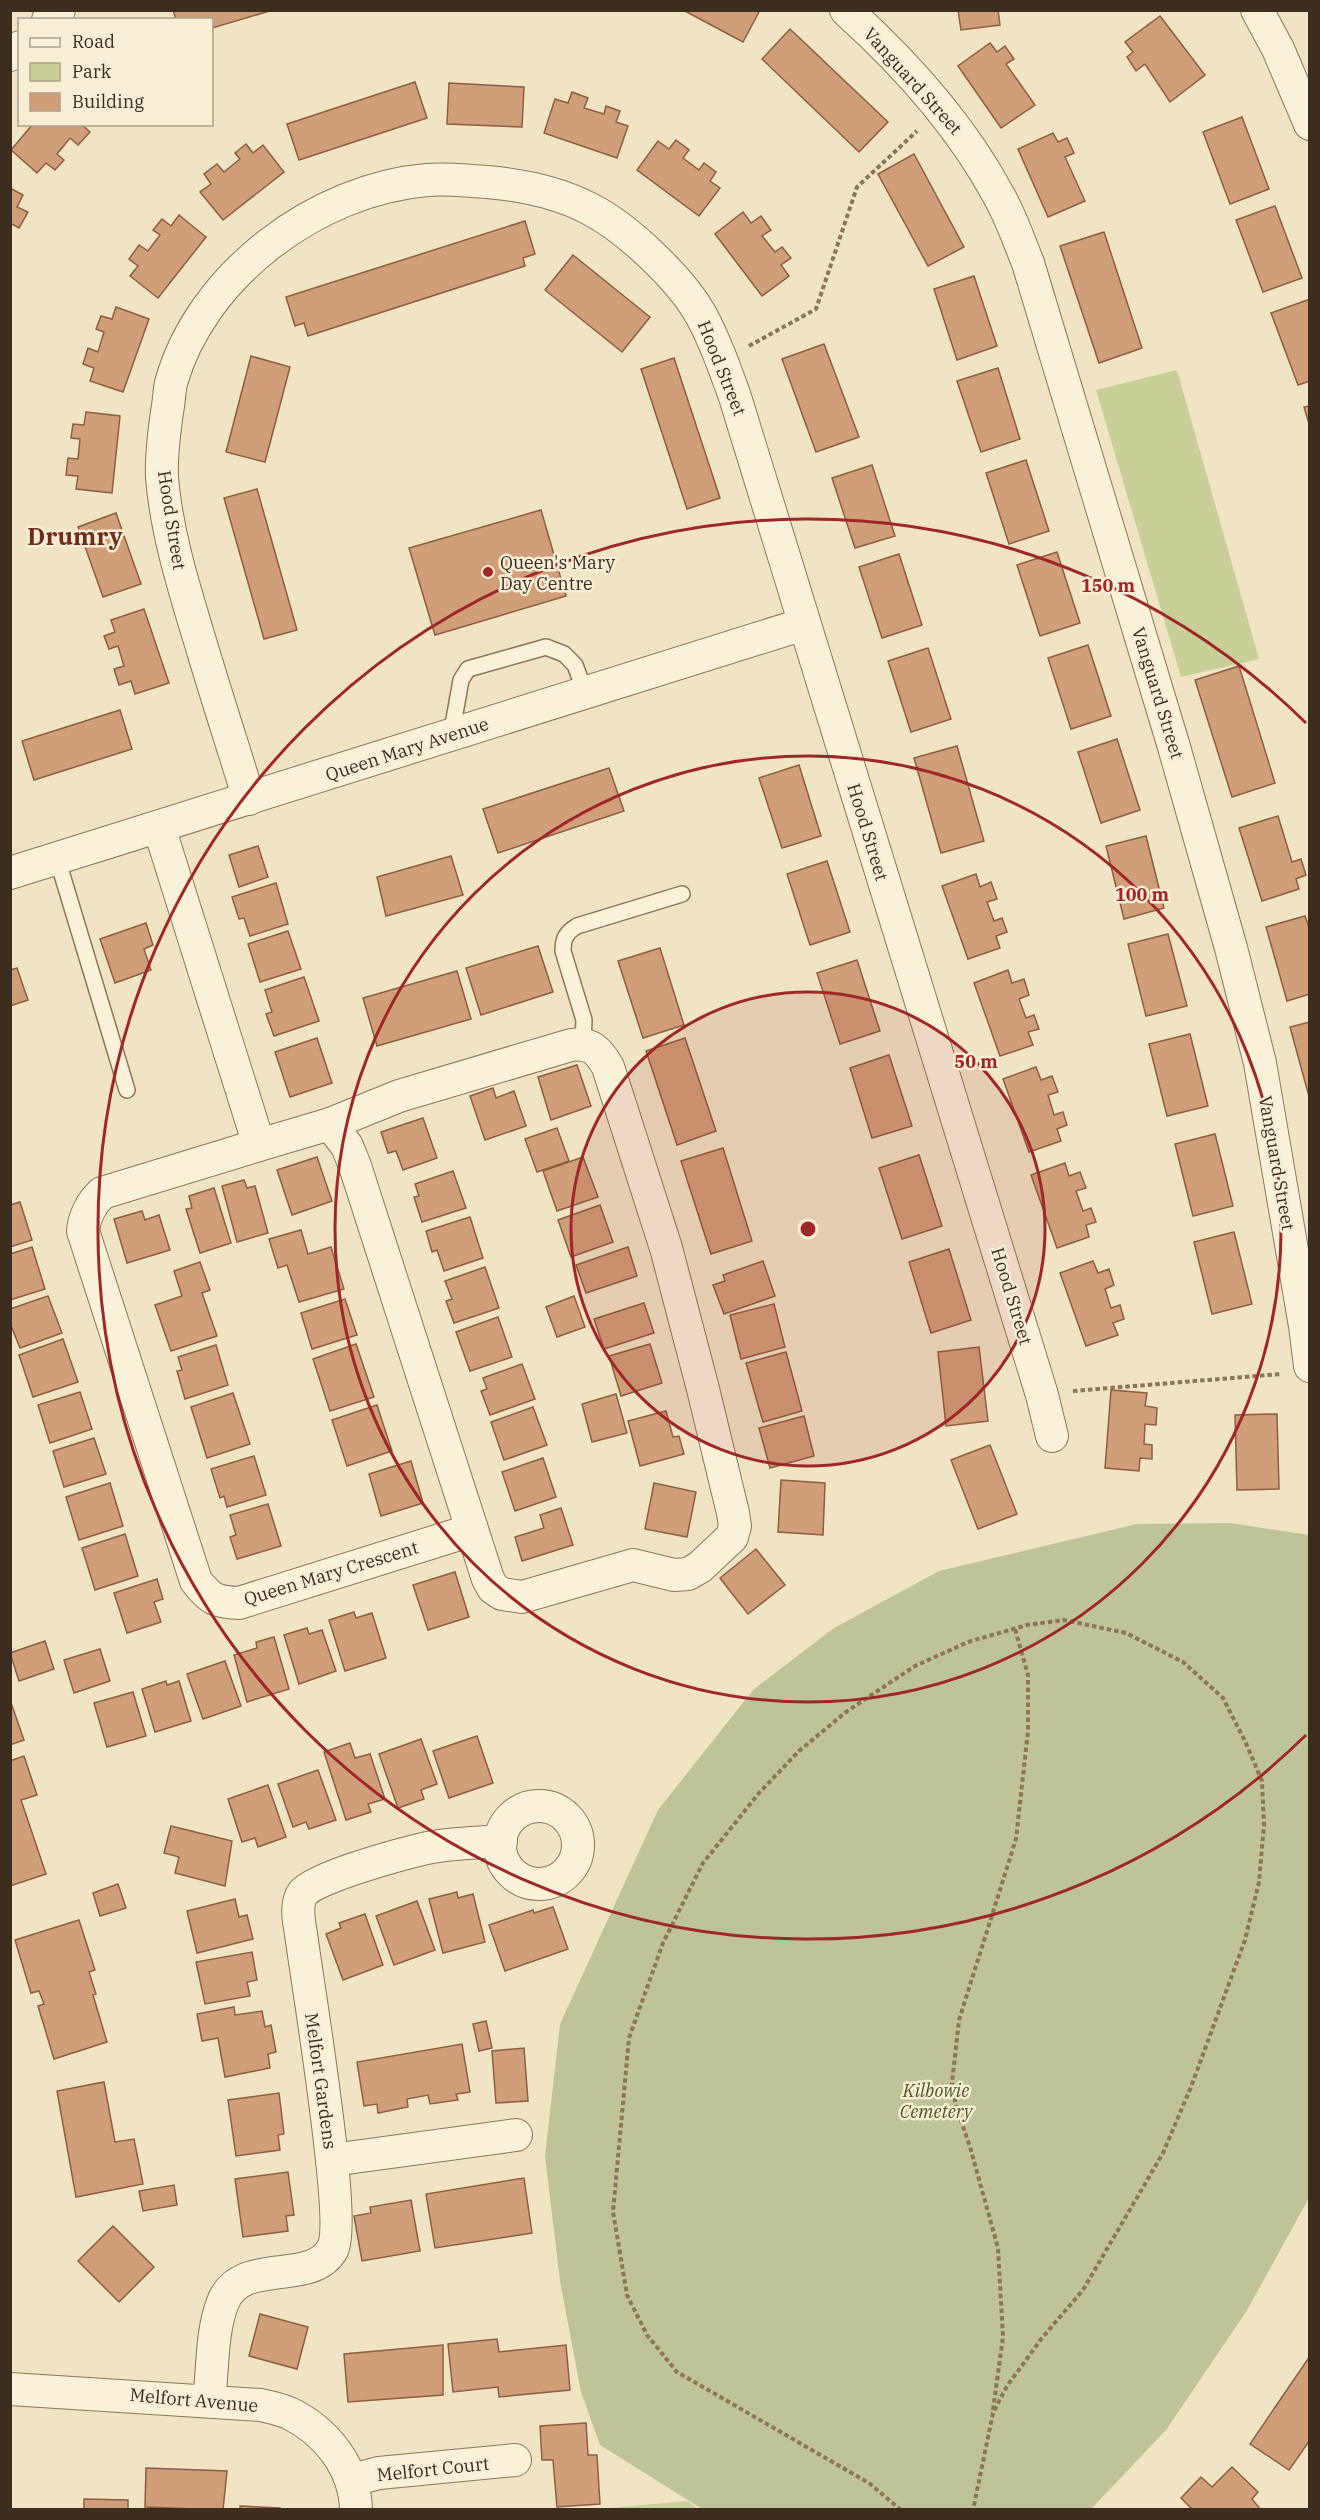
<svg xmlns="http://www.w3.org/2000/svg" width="1320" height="2520" font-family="'IBM Plex Serif',serif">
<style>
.green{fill:#c8cf98}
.cemetery{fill:#bec497}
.building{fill:#d09e79;stroke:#8d5e3f;stroke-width:1.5}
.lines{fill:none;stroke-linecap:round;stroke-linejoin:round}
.lane-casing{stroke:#8c755a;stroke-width:18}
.street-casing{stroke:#8c755a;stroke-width:34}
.path{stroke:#8c755a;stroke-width:4;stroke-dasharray:4.5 3;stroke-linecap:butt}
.lane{stroke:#faf1d9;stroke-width:15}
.street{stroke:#faf1d9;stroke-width:32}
.ring{fill:none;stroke:#9e2727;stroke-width:3}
.poi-dot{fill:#9e2727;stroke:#f7eed5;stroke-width:2}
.labels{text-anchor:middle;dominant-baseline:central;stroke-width:5;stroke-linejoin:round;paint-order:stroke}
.street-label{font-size:18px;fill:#3c2d1f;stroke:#f7eed5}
.poi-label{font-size:18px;fill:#3c2d1f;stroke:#f7eed5;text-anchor:start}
.park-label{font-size:18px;font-style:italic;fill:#4c5924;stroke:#f7eed5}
.district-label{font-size:24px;font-weight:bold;fill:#6b2d1c;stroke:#f7eed5}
.centre{fill:#9e2727;stroke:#f7eed5;stroke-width:3}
.ring-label{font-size:18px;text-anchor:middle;font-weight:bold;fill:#9e2727;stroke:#f7eed5;stroke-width:5;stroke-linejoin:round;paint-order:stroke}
</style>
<rect width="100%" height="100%" fill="#f0e4c5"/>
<g class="green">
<path d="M1177,370L1259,659L1181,677L1096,390Z"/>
<path d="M687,2501L698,2509H599Z"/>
</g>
<path class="cemetery" d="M1230,1523L1309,1535V2198L1246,2312L1166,2430L1091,2509H702L600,2445L581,2392L560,2281L545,2156L560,2024L658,1810L753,1690L834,1628L939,1571L1137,1524Z"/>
<g class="building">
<path d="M173,10H273L212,28V20H176Z"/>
<path d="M683,10H760L743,42Z"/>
<path d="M958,10H998L1000,25L961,30Z"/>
<path d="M1160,16L1205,75L1170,102L1145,64L1136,71L1127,57L1133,52L1125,42Z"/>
<path d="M790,29L888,122L859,152L762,59Z"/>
<path d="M990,43L997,52L1005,46L1014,59L1006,64L1035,105L1001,128L958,66Z"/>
<path d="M415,82L427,118L299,160L287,124Z"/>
<path d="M449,83L524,87L522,127L447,124Z"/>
<path d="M572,92L588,98L584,108L604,114L606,106L620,111L616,122L628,126L617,158L544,133L555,99L568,103Z"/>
<path d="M1242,117L1269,189L1230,204L1203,132Z"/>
<path d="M33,124H81L90,132L78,145L70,138L57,154L64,160L55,170L46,163L37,173L11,150Z"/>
<path d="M1053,133L1058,142L1067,138L1074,153L1065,157L1085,201L1048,217L1018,149Z"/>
<path d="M676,140L689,150L683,158L699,170L704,163L716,172L710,181L720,188L699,216L637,170L658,141L669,149Z"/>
<path d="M246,144L253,153L263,145L284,172L223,220L200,192L211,184L204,174L217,164L224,172L240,159L235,153Z"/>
<path d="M914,154L964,247L928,266L878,174Z"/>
<path d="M10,188L23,195L17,207L28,212L19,228L10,223Z"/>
<path d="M1275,206L1302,278L1263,292L1236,220Z"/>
<path d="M743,212L751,223L761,216L771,230L762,236L775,252L782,247L791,258L781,265L789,276L762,296L715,234Z"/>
<path d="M179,215L206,237L158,298L130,276L138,266L129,259L139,245L148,251L160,235L153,230L162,219L171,226Z"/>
<path d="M525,221L535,254L523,258L525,266L308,336L304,323L295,326L286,297Z"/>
<path d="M1104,232L1142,348L1099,363L1060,246Z"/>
<path d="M573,255L650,317L622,352L545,290Z"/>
<path d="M974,276L997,346L957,360L934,289Z"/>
<path d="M1310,299V381L1298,385L1271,313Z"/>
<path d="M116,307L149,319L123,392L90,381L94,368L83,364L88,348L98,352L104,332L96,329L101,316L112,319Z"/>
<path d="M824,344L859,437L816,452L782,359Z"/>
<path d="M251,356L290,367L265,462L226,452Z"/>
<path d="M674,358L720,498L687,509L641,369Z"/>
<path d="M998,368L1020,439L981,452L957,381Z"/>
<path d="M1310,406V427L1304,407Z"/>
<path d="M86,412L120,416L112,493L76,489L78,476L66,475L68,458L78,459L80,439L71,438L73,424L84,425Z"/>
<path d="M1026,460L1049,531L1009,544L986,473Z"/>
<path d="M872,465L895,536L855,548L832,478Z"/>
<path d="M257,489L297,630L264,639L224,498Z"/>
<path d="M541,510L566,596L435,635L409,548Z"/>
<path d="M116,513L141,584L103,597L78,527Z"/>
<path d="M1057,552L1080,623L1040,636L1017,565Z"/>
<path d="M899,554L922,625L882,638L859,567Z"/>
<path d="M144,609L169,683L135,694L131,681L119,685L114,669L124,666L118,646L109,649L104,636L115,632L111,620Z"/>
<path d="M1088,645L1111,716L1071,729L1048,658Z"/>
<path d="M928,648L951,719L911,732L888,661Z"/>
<path d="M1239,666L1275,783L1232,797L1195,680Z"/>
<path d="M120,710L132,749L34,780L22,741Z"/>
<path d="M1117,739L1140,810L1101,823L1078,752Z"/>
<path d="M957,746L984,841L941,853L914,758Z"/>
<path d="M799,765L821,836L782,848L759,778Z"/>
<path d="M609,768L624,811L498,853L483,809Z"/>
<path d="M1278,816L1292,862L1301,859L1306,875L1296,879L1299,889L1262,901L1239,828Z"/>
<path d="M1146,836L1164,908L1124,919L1106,846Z"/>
<path d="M258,846L268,877L239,887L229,855Z"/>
<path d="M451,856L463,895L386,916L377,877Z"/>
<path d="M827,861L850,932L810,945L787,874Z"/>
<path d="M976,874L980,887L991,882L997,899L987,902L994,921L1002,918L1007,932L996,936L1000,948L968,959L942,886Z"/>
<path d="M276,883L288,924L250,936L244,918L239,919L232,897Z"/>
<path d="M1305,916L1310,930V994L1287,1001L1266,927Z"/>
<path d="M146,923L153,945L144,949L151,970L115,983L100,939Z"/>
<path d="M288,931L301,969L260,982L248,944Z"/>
<path d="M1168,934L1187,1006L1146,1016L1128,944Z"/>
<path d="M538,946L553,992L481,1015L466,968Z"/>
<path d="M660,948L684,1025L643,1038L618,961Z"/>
<path d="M857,960L880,1031L840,1044L817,973Z"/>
<path d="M17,968L28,1000L10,1006V970Z"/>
<path d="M1008,970L1012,983L1024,979L1029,995L1019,999L1026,1018L1034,1015L1039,1029L1028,1032L1033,1045L1000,1056L974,983Z"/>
<path d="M457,971L471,1019L377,1046L363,998Z"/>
<path d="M304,977L319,1021L274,1036L266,1014L272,1012L265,990Z"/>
<path d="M1310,1022V1100L1290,1027Z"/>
<path d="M1190,1034L1208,1106L1167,1116L1149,1044Z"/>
<path d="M317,1038L332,1083L290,1097L275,1052Z"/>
<path d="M685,1038L716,1131L677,1145L646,1051Z"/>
<path d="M889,1055L912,1126L872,1138L850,1068Z"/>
<path d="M577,1065L591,1106L551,1120L538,1077Z"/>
<path d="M1036,1067L1041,1080L1052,1076L1058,1092L1048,1095L1054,1115L1063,1112L1067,1125L1057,1129L1061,1141L1029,1152L1003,1079Z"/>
<path d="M493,1088L496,1098L514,1091L526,1126L485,1140L470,1096Z"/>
<path d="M423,1118L437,1158L403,1170L396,1151L388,1153L381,1132Z"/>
<path d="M557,1128L569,1161L537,1172L525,1139Z"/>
<path d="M1215,1134L1233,1206L1193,1216L1175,1144Z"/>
<path d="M723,1148L752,1241L711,1254L681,1161Z"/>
<path d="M919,1155L942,1226L902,1239L879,1168Z"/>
<path d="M317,1157L332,1201L292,1215L277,1170Z"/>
<path d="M583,1157L598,1197L557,1211L543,1171Z"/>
<path d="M1065,1163L1069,1176L1080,1172L1086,1188L1076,1191L1083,1211L1091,1208L1096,1222L1086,1225L1089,1237L1057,1248L1031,1175Z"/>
<path d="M453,1171L466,1208L422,1222L414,1197L419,1196L415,1184Z"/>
<path d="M244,1180L247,1188L255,1186L268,1233L237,1242L222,1186Z"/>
<path d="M214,1188L231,1243L200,1253L186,1209L192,1208L189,1196Z"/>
<path d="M20,1202L32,1240L10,1247V1205Z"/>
<path d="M600,1205L613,1242L571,1257L558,1220Z"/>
<path d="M142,1211L145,1220L159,1215L170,1250L127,1263L114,1219Z"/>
<path d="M470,1217L483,1258L444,1271L437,1250L432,1252L426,1231Z"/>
<path d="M301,1230L308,1254L331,1247L344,1289L299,1302L287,1265L278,1268L269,1239Z"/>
<path d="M1234,1232L1252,1304L1212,1314L1194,1242Z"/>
<path d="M32,1247L45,1289L10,1300V1254Z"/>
<path d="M628,1247L637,1276L586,1293L576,1265Z"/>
<path d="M949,1249L971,1320L931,1333L909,1262Z"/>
<path d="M763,1261L775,1296L724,1314L713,1285L725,1281L723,1275Z"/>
<path d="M1093,1261L1098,1273L1109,1269L1114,1285L1105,1289L1111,1308L1120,1305L1124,1319L1113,1323L1118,1335L1086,1346L1060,1273Z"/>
<path d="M200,1262L210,1290L202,1293L217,1336L171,1351L155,1305L182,1296L174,1271Z"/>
<path d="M485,1267L499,1308L454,1323L446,1301L452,1299L445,1281Z"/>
<path d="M48,1296L62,1333L20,1348L10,1323V1309Z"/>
<path d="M574,1296L585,1327L557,1337L546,1307Z"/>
<path d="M345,1299L357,1335L312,1349L301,1313Z"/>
<path d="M644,1303L654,1333L604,1349L594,1319Z"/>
<path d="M774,1304L785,1347L741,1359L730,1315Z"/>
<path d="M498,1317L512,1357L470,1371L456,1332Z"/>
<path d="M63,1339L78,1382L33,1397L19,1355Z"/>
<path d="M356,1344L374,1397L330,1411L313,1359Z"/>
<path d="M650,1344L662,1383L621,1396L609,1356Z"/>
<path d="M216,1345L228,1385L185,1399L177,1371L182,1370L178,1357Z"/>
<path d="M979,1347L988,1421L946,1426L938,1352Z"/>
<path d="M786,1352L802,1411L763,1422L746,1363Z"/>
<path d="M522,1364L535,1399L490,1415L481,1391L487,1389L483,1378Z"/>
<path d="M1111,1390L1147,1393L1145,1406L1157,1408L1156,1425L1145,1424L1144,1444L1152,1445V1459L1140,1458L1139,1471L1105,1468Z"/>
<path d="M80,1392L92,1429L50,1443L38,1405Z"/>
<path d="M233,1393L250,1444L207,1458L191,1407Z"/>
<path d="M616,1394L627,1433L592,1442L582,1404Z"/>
<path d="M377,1405L392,1451L347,1466L332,1420Z"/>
<path d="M533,1407L547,1445L504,1460L491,1422Z"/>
<path d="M666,1411L673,1437L679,1436L684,1454L640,1466L628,1421Z"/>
<path d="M1277,1414L1279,1489L1237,1490L1235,1415Z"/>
<path d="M804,1416L814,1456L770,1468L759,1428Z"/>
<path d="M94,1438L106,1474L64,1487L53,1451Z"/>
<path d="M990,1445L1017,1514L978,1529L951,1460Z"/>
<path d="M254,1456L266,1495L227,1507L224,1496L220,1498L211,1469Z"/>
<path d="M543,1458L556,1497L515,1511L502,1472Z"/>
<path d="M411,1461L423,1503L381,1516L369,1474Z"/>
<path d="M781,1480L825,1483L823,1535L778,1532Z"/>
<path d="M110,1483L123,1526L79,1540L66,1497Z"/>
<path d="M654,1483L696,1492L687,1537L645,1529Z"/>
<path d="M268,1504L281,1546L237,1559L230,1537L236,1535L230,1515Z"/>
<path d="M561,1508L573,1545L522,1561L515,1537L544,1528L540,1515Z"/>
<path d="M125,1534L138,1576L95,1590L82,1548Z"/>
<path d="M756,1549L785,1585L748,1614L720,1578Z"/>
<path d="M455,1572L469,1617L428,1630L413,1585Z"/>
<path d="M157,1579L163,1599L154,1602L161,1622L127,1633L114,1593Z"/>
<path d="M354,1612L356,1618L372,1613L386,1658L345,1671L329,1620Z"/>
<path d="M307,1628L309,1634L322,1630L336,1671L299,1684L284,1635Z"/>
<path d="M274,1637L289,1689L247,1702L234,1655L257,1648L256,1642Z"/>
<path d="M45,1641L54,1669L19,1681L10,1653Z"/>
<path d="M100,1649L110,1681L74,1693L64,1660Z"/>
<path d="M225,1661L241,1706L203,1719L187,1674Z"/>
<path d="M166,1681L167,1685L179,1681L191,1721L155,1732L142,1689Z"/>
<path d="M133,1692L146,1736L107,1747L94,1703Z"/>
<path d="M10,1700L24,1740L10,1745Z"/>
<path d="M477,1736L493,1783L449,1798L433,1751Z"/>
<path d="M421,1739L437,1784L421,1790L424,1799L398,1808L379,1754Z"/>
<path d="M350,1743L355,1758L370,1754L385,1799L368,1804L371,1812L346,1820L324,1752Z"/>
<path d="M24,1756L37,1795L21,1800L46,1874L10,1886V1761Z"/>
<path d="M318,1770L336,1820L309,1829L306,1822L293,1827L278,1784Z"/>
<path d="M268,1785L286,1837L258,1847L255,1838L242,1842L228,1799Z"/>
<path d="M171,1826L232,1841L225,1886L175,1873L179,1857L164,1853Z"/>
<path d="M118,1884L126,1908L100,1916L93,1893Z"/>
<path d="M457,1892L458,1898L473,1894L485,1942L443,1953L429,1899Z"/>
<path d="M235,1899L239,1917L247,1915L253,1939L197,1953L187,1911Z"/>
<path d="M417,1901L435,1950L394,1965L376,1916Z"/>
<path d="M553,1907L568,1949L505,1971L489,1925L533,1910L534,1913Z"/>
<path d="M365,1914L383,1965L343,1980L326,1934L341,1928L339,1923Z"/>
<path d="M79,1920L95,1970L89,1972L96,1994L93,1995L107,2042L54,2059L38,2006L44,2004L39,1991L31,1993L15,1940Z"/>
<path d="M252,1952L257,1980L247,1982L250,1996L205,2004L196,1962Z"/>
<path d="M234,2007L235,2015L262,2011L265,2027L271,2025L276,2052L268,2054L270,2068L225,2077L218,2038L202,2041L197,2014Z"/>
<path d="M486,2021L492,2048L479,2051L473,2024Z"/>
<path d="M462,2044L470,2092L456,2094L458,2100L430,2104L428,2095L407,2099L408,2107L378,2113L377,2104L364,2106L357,2062Z"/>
<path d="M524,2048L528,2101L496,2103L492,2051Z"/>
<path d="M104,2082L115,2142L134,2139L143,2184L76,2197L57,2091Z"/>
<path d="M279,2093L284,2134L278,2135L280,2150L236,2156L228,2100Z"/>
<path d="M288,2172L294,2215L286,2216L288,2231L243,2237L235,2179Z"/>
<path d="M524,2178L532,2233L435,2248L426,2194Z"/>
<path d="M174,2185L177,2205L143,2211L139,2191Z"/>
<path d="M411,2200L420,2251L362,2261L354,2216L371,2213L370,2207Z"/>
<path d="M113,2226L154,2267L119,2302L78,2261Z"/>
<path d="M260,2314L308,2327L297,2369L249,2356Z"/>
<path d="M497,2339L499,2352L566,2345L570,2390L499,2397L498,2387L453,2392L448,2344Z"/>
<path d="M443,2345V2395L348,2402L344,2354Z"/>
<path d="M1310,2356V2440L1289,2470L1250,2444Z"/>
<path d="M586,2423L588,2455H597L600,2504L557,2507L553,2460H542L540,2426Z"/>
<path d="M1232,2467L1258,2492L1252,2499L1261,2510H1193L1181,2498L1201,2477L1212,2487Z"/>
<path d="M146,2468L227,2471L223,2510L145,2507Z"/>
<path d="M84,2499L128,2500V2510H84Z"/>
<path d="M240,2506L280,2508V2510H240Z"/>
</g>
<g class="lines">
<defs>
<g id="lane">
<path d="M451,736L461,680L468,669L546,647L564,654L575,665L585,692"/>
<path d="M57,858L127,1090"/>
<path d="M583,1043L584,1020L563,951C563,938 566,933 577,926L682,894"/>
</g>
<g id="street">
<path d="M846,10C906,64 961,125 999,196C1011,217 1019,241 1028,263L1174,747L1231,948L1260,1063L1305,1326L1310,1366"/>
<path d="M1257,10L1278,49L1310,124"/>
<path d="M48,20L59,10"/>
<path d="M10,55L20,47"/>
<path d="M249,799C234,750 218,701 203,651C186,594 167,537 162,478C161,456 164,433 167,412C169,403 169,392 171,383C201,275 317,189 427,180C447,178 467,181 487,182C522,185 558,192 590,209C627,228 680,278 701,315C715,341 725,369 735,397L1042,1395L1052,1436"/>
<path d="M159,827L259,1145L330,1124L399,1096L571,1045C591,1042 599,1051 608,1067L666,1248L703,1389L733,1513L735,1526L732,1537L700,1567L688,1574L674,1575L633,1565L522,1597L502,1594L493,1588L488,1579L355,1166L347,1146L330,1124"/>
<path d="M10,873L804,624"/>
<path d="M259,1145L102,1193C92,1202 84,1217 83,1231L196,1581C211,1600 216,1602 239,1603L472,1530"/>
<circle cx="539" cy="1845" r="39"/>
<path d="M332,2160L516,2135"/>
<path d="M10,2389L261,2405C270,2407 280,2409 289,2413C326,2431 355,2467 356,2510"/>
<path d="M209,2401C213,2370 211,2332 223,2302C241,2256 310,2287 332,2250C348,2223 307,1980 301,1934C299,1922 295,1904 303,1893C315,1877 405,1853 427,1848C451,1843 476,1843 501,1841"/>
<path d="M352,2480L379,2473L515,2460"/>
</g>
</defs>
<use href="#lane" class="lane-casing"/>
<use href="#street" class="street-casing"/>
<g class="path">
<path d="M749,346L816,309L857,187L917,131"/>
<path d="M1073,1391L1281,1374"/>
<path d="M993,2410L1003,2337L998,2248L970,2147L956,2106L952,2083L959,2020L1016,1839L1028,1731V1675L1015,1629"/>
<path d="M901,2510L869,2483L677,2372L647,2335L627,2295L613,2212L629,2038L663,1943L703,1863L759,1793L799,1751L846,1712L915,1666L968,1642L1027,1625L1064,1620L1126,1633L1183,1662L1223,1698L1245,1741L1262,1781L1264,1825L1259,1882L1245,1940L1191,2087L1163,2153L1083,2290L1042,2338L1007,2386L993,2413L973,2510"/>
</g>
<use href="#lane" class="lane"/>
<use href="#street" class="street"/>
</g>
<circle cx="808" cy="1229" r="237" fill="#9e2727" fill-opacity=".12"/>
<g class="ring">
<circle cx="808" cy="1229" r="237"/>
<circle cx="808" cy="1229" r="473"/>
<path d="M1306 1735A710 710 0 1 1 1306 723"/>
</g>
<circle class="poi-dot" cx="488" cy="572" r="6"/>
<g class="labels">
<g class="street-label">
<text transform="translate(913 81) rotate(48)">Vanguard Street</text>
<text transform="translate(722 368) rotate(68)">Hood Street</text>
<text transform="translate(172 520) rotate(81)">Hood Street</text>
<text transform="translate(1158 693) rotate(73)">Vanguard Street</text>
<text transform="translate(407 749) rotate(-18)">Queen Mary Avenue</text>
<text transform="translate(868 832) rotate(73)">Hood Street</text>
<text transform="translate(1277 1163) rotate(80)">Vanguard Street</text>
<text transform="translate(1012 1296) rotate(73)">Hood Street</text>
<text transform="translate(331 1573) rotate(-17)">Queen Mary Crescent</text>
<text transform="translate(321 2081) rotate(82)">Melfort Gardens</text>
<text transform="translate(194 2400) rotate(5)">Melfort Avenue</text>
<text transform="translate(433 2469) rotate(-6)">Melfort Court</text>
</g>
<g class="poi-label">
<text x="500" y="562">Queen's Mary<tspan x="500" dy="21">Day Centre</tspan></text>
</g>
<g class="park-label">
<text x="936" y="2090">Kilbowie<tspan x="936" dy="21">Cemetery</tspan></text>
</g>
<g class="district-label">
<text x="75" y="536">Drumry</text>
</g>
</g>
<circle cx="808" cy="1229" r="9" class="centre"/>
<g class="ring-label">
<text x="1108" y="592">150 m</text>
<text x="1142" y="901">100 m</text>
<text x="976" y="1068">50 m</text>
</g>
<rect width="1320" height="2520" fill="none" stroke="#3c2d1f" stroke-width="24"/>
<rect x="18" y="18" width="195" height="108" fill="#f7eed5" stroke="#aca18c" stroke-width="1.5"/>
<rect x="30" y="38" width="30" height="9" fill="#faf1d9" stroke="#aca18c" stroke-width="1.5"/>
<text x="72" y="48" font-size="18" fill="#3c2d1f">Road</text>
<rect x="30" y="63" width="30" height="18" fill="#c8cf98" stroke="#aca18c" stroke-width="1.5"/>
<text x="72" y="78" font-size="18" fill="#3c2d1f">Park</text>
<rect x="30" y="93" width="30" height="18" fill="#d09e79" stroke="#aca18c" stroke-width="1.5"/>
<text x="72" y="108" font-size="18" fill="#3c2d1f">Building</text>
</svg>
